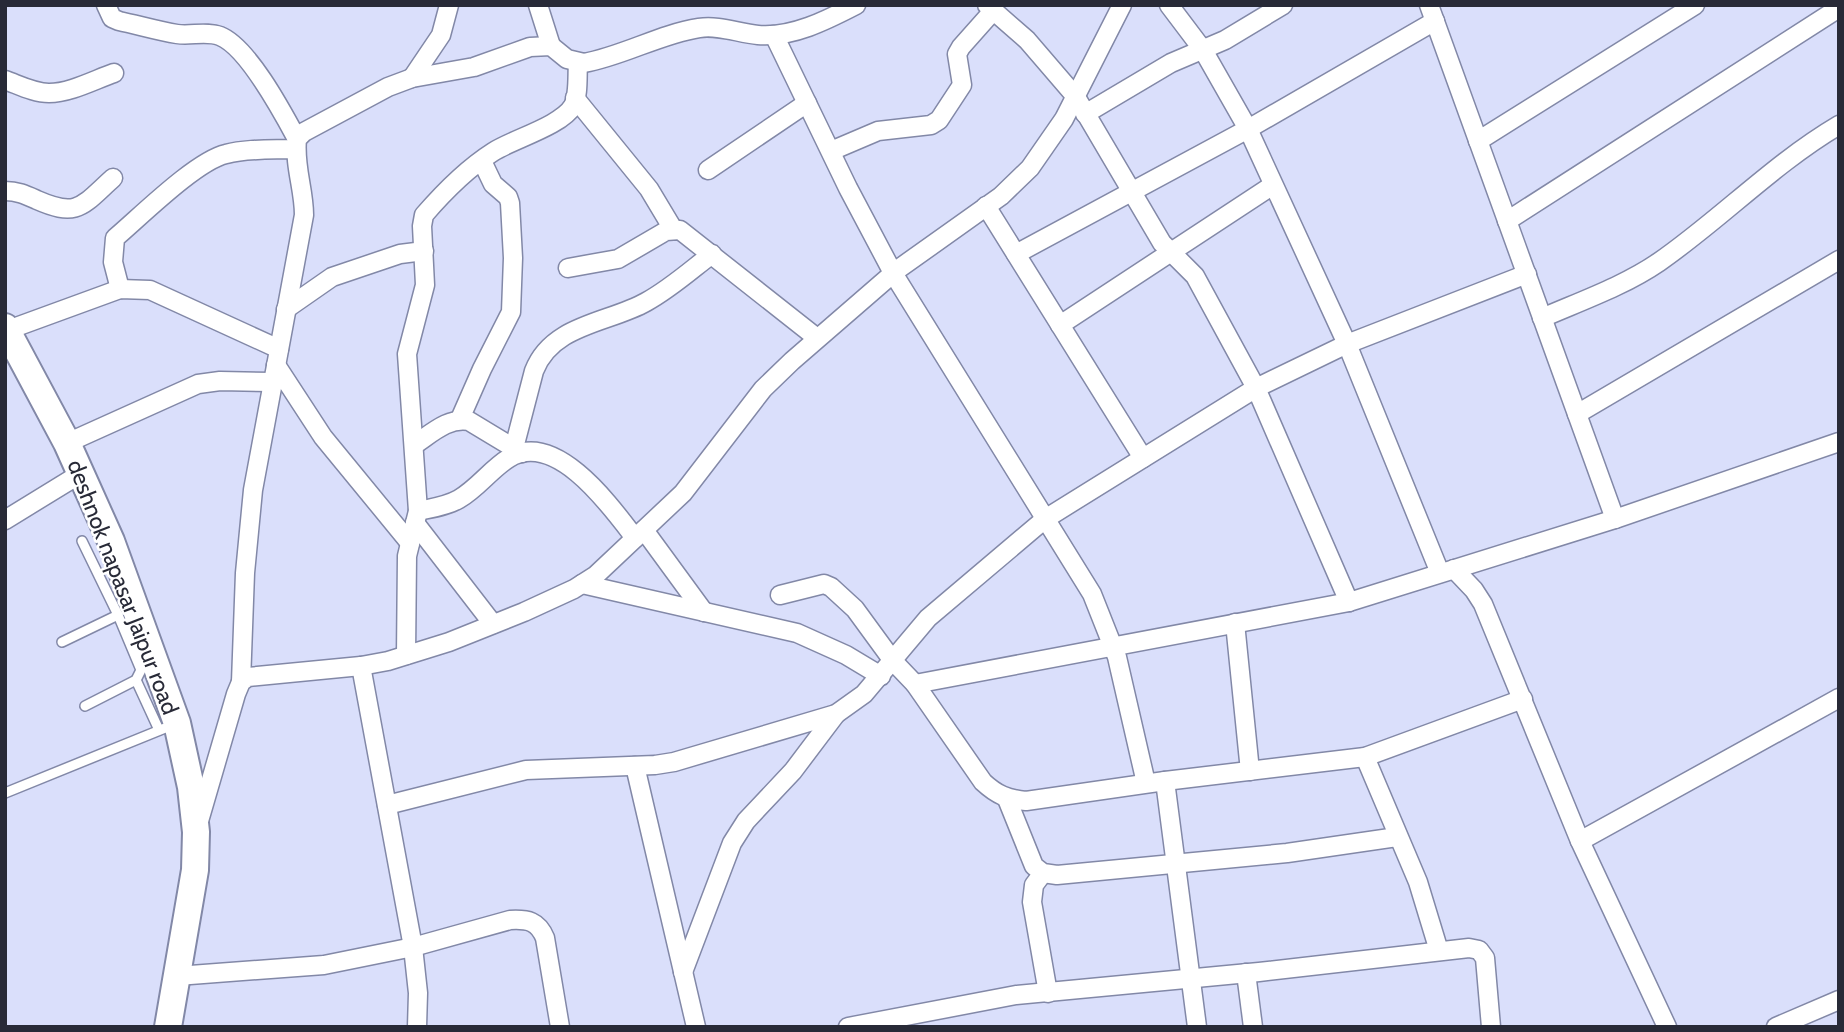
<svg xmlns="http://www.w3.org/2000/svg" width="1844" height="1032" font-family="Cabin,sans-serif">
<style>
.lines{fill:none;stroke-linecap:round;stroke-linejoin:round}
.service-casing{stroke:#8288a7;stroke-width:12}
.minor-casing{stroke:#8288a7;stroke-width:21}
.primary-casing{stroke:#8288a7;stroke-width:30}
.service{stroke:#fff;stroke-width:9}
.minor{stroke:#fff;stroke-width:18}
.primary{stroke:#fff;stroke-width:26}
.labels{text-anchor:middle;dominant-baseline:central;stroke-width:5;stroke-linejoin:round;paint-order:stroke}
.street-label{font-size:23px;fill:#282a37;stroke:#fff}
</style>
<rect width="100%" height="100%" fill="#dadffb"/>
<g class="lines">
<defs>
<g id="service">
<path d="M82,541L118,615L141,670L136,680L85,706"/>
<path d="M62,642L118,615"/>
<path d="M136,680L159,730"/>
<path d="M5,793L175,724"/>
</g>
<g id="minor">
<path d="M106,5L112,18L119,21C138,25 158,31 177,34C191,36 207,31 220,36C248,47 283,113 297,139"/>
<path d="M538,5L551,46"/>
<path d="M987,5L1027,40L1076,97L1162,243L1195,276L1256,388L1349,602"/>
<path d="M1169,5L1203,50L1248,129L1347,344L1440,573"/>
<path d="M1429,5L1615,519"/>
<path d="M774,35L848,188L893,273L1092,594L1117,657L1146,783"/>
<path d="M412,78L441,35L449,5"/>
<path d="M5,80C19,85 34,93 49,93C70,93 94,80 114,73"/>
<path d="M575,98L649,189L673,229"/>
<path d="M1085,114L1171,63L1225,40L1283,5"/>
<path d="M1478,141L1695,5"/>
<path d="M831,151L878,131L931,125L939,120L962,85L957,54L961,47L993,11"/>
<path d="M708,170L807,103"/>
<path d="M5,191C18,191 26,195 37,200C78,218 82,206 113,178"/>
<path d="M986,206L1143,458"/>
<path d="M1507,221L1839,8"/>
<path d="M1016,254L1248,129L1435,21"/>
<path d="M568,268L618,259L666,231L680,230L817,338"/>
<path d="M120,289L113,262L115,238C141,216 196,161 226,154C248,148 274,150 296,149"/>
<path d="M286,309L332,277L400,254L424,251"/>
<path d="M1542,318C1581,301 1624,286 1659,262C1721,219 1773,164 1839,125"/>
<path d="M1060,325L1273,185"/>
<path d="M5,331L120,289L150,290L279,349"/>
<path d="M276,365L323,437L410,543"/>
<path d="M1577,414L1839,260"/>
<path d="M460,419L482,369L511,312L513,258L510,203L508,197L493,184L482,161"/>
<path d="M67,443L198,384L220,381L273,382"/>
<path d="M414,445C431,434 448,417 469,421L522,453"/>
<path d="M514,448L534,371C552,324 609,323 646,302C670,289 691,270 712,254"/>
<path d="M418,511C432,508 447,506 459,499C478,488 491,469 509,458C556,429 612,508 635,538"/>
<path d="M5,520L80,474"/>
<path d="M415,523L493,624"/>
<path d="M644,530L704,612"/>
<path d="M1454,569L1474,590L1483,604L1580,841L1667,1027"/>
<path d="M582,584L797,633L846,655L881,676"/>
<path d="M780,595L824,584L831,587L855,609L893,661L915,684L983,782C997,795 1007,799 1026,801L1165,781L1365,757L1523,699"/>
<path d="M1235,623L1250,771"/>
<path d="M406,655L407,556L418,511L407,354L425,285L422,226L424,215C443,193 468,168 493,152C513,139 561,126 573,106C579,95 577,75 578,63"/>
<path d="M361,666L413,947L418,993L417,1027"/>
<path d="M241,682L245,573L253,490L304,215C304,189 294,166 297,139L304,132L388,87L412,78L474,67L530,47L551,46L567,59L584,63C623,56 660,34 699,28C719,25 738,33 758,35C792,38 827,20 856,5"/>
<path d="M915,684L1349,602L1615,519L1839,442"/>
<path d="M1365,757L1418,882L1439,951"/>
<path d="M635,766L696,1027"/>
<path d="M1165,781L1197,1027"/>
<path d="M1007,799L1034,866L1043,873L1057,875L1287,853L1397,837"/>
<path d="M387,805L526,770L655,765L674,762L836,714L864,694L928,618L1045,519L1256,388L1347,344L1527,274"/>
<path d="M199,821L236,694L241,682L248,677L361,666L388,661L449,642L524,612L574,589L596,575L683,493L763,389L792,361L897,270L1001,196L1030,168L1064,119L1122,5"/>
<path d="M1580,841L1839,698"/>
<path d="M1043,873L1034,885L1032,902L1048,993"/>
<path d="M683,972L732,843L746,821L793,771L836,714"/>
<path d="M1246,973L1253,1027"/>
<path d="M177,976L324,965L413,947L510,920C528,919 538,921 545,938L560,1027"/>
<path d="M848,1027L1016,995L1259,972L1469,948L1479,950L1485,958L1491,1027"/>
<path d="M1776,1027L1839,1000"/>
</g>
<path id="primary" d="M5,327L67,443L111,541L177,723L191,787L196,832L195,870L168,1027"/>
</defs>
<use href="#service" class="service-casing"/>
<use href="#minor" class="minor-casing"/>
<use href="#primary" class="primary-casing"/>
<use href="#service" class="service"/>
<use href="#minor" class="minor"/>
<use href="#primary" class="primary"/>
</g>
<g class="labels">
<g class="street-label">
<text transform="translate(123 587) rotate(69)">deshnok napasar Jaipur road</text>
</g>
</g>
<rect width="1844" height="1032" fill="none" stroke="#282a37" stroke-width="14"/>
</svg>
